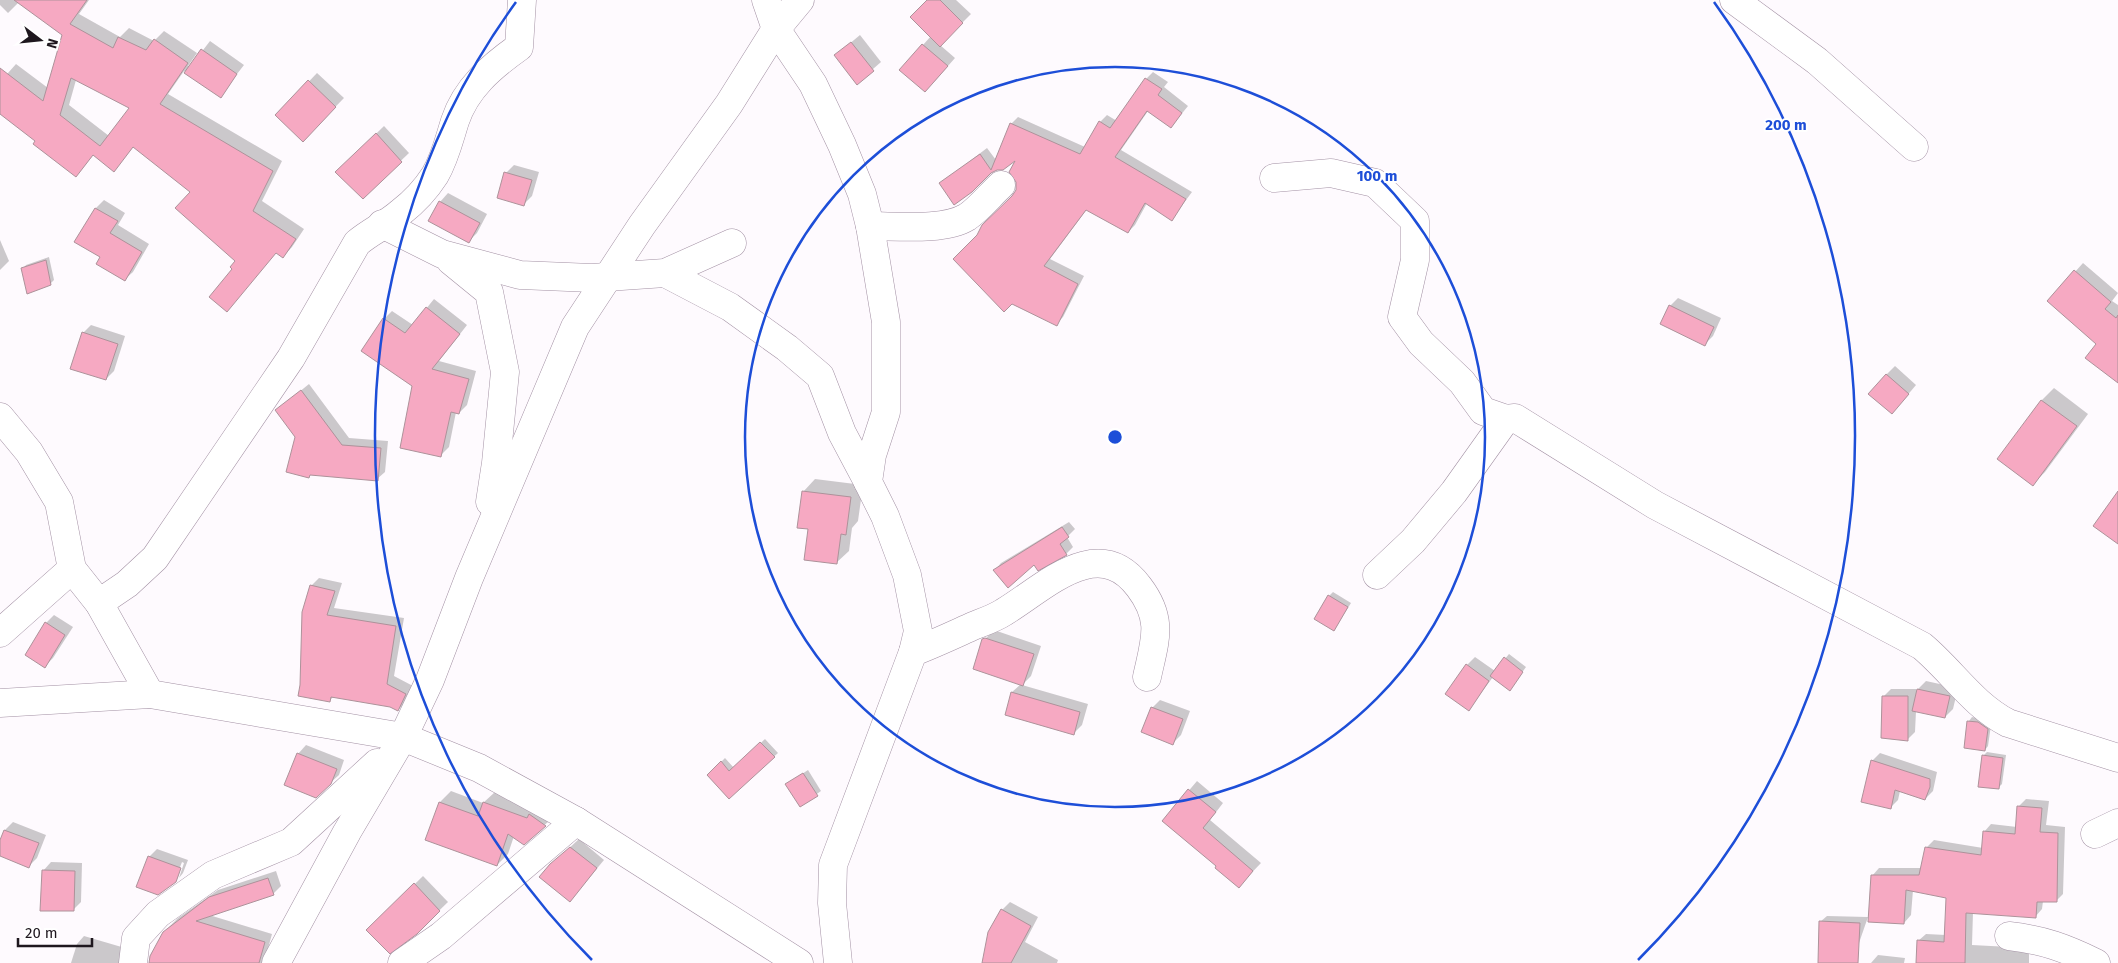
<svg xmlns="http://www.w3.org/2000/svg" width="2118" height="963" font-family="'Fira Sans',sans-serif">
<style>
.shadow{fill:#0003;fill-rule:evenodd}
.building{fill:#f6a9c2;stroke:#ad929a;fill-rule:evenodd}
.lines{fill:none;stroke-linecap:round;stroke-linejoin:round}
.minor-casing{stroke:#a391a4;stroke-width:29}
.minor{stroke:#fff;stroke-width:28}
.ring{fill:none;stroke:#1d4ed8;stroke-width:2.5}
.centre{fill:#1d4ed8;stroke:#fff;stroke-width:2.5}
.ring-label{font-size:15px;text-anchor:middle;font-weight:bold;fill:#1d4ed8;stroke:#fff;stroke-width:4;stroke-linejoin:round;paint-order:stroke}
</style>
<rect width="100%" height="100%" fill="#fefafe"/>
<g class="shadow">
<path d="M0,0H89L79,14L120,37L129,28L154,41L164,31L197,53L188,66L190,67L210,41L244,65L220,96L184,71L168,94L282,161L262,201L304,229L292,247L283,257L277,252L234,268L237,261L192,192L134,146L114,170L94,154L76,176L37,141L0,113V82L16,64L48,88L64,35L19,2L8,13L0,5ZM76,80L131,108L109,136L69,105Z"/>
<path d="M929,0H956L971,14L940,45L955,58L933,83L923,45L931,36Z"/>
<path d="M860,35L881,62L857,83L836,55Z"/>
<path d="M1153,72L1168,82L1164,87L1188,106L1171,127L1148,111L1121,150L1192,192L1172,219L1147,203L1135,225L1128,232L1087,209L1050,259L1084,276L1063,317L1056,324L978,235L1017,190L1019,157L1002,169L941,183L987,148L996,160L1011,124L1018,117L1085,147L1100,122L1107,115L1117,121L1146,79Z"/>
<path d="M317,73L344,98L311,132L277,115Z"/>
<path d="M384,126L409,153L363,197L337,172Z"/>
<path d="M514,165L539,172L532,196L524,204L506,173Z"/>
<path d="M448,193L487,214L477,233L469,241L430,220L440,202Z"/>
<path d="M104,200L125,213L118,225L149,244L133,272L124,280L101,257L76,241L96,208Z"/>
<path d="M0,240L9,261L0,270Z"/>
<path d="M49,257L54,280L50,284L23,269L26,265Z"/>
<path d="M2083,263L2118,293L2112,301L2118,305V375L2098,344L2049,301Z"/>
<path d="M1678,298L1721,318L1713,336L1705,344L1670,306Z"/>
<path d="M434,299L467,325L439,361L476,371L467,405L459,413L456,412L449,447L441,455L413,386L362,351L384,319L392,311L413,325Z"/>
<path d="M91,325L125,336L114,371L106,379L83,333Z"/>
<path d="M1895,366L1916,385L1900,404L1886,375Z"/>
<path d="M309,384L349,438L388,441L385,472L377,479L311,474L309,477L297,437L277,410Z"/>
<path d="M2054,388L2088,414L2045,472L2033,484L1999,459L2042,400Z"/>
<path d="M815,479L863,485L858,521L852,528L849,551L836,563L809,528L803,492Z"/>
<path d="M1069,522L1075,529L1067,537L1073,547L1066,554L1035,563L995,570L1001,563Z"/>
<path d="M319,578L342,583L334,608L404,618L394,676L413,686L406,702L398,710L390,705L334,696L329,701L311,586Z"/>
<path d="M1333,592L1351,603L1334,630L1329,596Z"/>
<path d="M54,615L73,627L53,658L45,666L46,623Z"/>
<path d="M994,630L1041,646L1031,676L1022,685L1088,704L1082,725L1074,733L1006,714L1012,692L1021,684L984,640Z"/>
<path d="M1509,654L1526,667L1513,685L1493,677L1469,709L1467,665L1475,657L1495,671Z"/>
<path d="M1926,681L1958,688L1953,709L1945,717L1916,711L1915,732L1907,740L1883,697L1891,689H1916V691Z"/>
<path d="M1160,700L1190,711L1181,735L1173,743L1152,708Z"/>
<path d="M1972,717L1982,719L1991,725L1988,746L1985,750L1969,721Z"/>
<path d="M765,739L778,753L729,797L708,775L725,758L734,768Z"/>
<path d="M306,745L344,760L339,775L330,783L298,754Z"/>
<path d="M1987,752L2006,755L2002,784L1998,788L1983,756Z"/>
<path d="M1880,753L1937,772L1933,791L1925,799L1900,791L1898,800L1890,808L1872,761Z"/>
<path d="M808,770L821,791L800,806L787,784Z"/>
<path d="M1197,781L1223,803L1210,820L1261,863L1239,886L1218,866L1163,821Z"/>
<path d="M451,791L483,803L495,792L556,815L524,843L514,836L508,854L497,865L440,802Z"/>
<path d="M2026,799L2049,801L2046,825L2065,827L2063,894L2056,901H2043L2042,909L2035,917L1973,912L1972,945L2029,948V963H1917L1918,941L1926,934L1946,935L1947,897L1913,890L1911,915L1904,923L1872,876L1879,868H1922L1927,847L1934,840L1983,848L1984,832L1991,824L2017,827L2019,806Z"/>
<path d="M13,822L46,835L37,858L29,866L0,855V844L5,830Z"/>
<path d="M579,839L604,860L570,901L551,865Z"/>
<path d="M157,849L188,860L183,873L179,878L184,863L182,862L175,880L149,857Z"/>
<path d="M51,862L82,863L81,902L73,910L43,871Z"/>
<path d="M276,871L281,886L273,894L209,915L272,934L264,963H149L151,956L169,927L178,918L218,890Z"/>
<path d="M423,876L448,902L416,933L368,930Z"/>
<path d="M1010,902L1038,917L1025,942L1058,960L1057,963H984L1002,910Z"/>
<path d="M1827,916L1868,917L1852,963H1819L1820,922Z"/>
<path d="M84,936L125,948L127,963H71L77,944Z"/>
<path d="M1878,955L1905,958L1904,963H1871Z"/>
</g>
<g class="building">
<path d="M14,0H87L70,24L113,48L118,37L146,50L154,39L188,63L160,104L273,171L253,211L296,239L283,258L276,253L227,312L209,297L232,269L230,267L235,261L175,208L190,192L133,147L114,172L93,155L76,177L33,144L35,141L0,114V68L43,101L62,35ZM71,78L129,108L100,146L60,115Z"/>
<path d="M927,0H940L963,23L940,47L910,17Z"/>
<path d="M851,42L874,71L857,85L834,55Z"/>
<path d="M922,44L948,66L925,92L899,70Z"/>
<path d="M201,49L237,74L221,98L184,73Z"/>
<path d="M1145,78L1162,89L1158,95L1182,113L1171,128L1147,111L1115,157L1186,199L1172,221L1145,203L1128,233L1086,210L1044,266L1078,284L1057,326L1012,304L1004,312L953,259L977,235L982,225L1012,196L1016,190V182L1009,172L1015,161L1003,170H997L991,173L972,192L954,205L939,183L980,154L991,170L1010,123L1080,154L1099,121L1110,128Z"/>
<path d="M308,80L336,107L303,142L275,115Z"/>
<path d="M376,133L402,162L363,199L335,172Z"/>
<path d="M504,172L532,180L524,206L497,198Z"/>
<path d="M439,201L480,223L469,243L428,221Z"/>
<path d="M95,208L118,221L110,233L142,252L125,281L96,264L100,257L74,242Z"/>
<path d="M46,260L51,285L27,294L21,268Z"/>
<path d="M2074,270L2111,302L2105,309L2116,318L2118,315V383L2085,358L2096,344L2047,301Z"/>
<path d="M1669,305L1714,327L1705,346L1660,324Z"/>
<path d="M426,307L460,334L432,369L469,379L459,414L451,412L441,457L400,448L412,386L361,351L383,318L405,333Z"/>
<path d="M82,332L118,344L106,380L70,369Z"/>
<path d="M1886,374L1909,394L1892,414L1868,394Z"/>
<path d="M301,390L342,445L381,448L378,481L310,475L309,478L286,472L295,437L275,410Z"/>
<path d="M2041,400L2077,426L2033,486L1997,459Z"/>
<path d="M802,491L851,497L846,535L841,534L837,564L804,560L808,529L797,528Z"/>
<path d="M2118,491V544L2093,526Z"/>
<path d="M1062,527L1069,537L1060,544L1067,555L1038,571L1034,565L1008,588L993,570Z"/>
<path d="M310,585L335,591L327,615L396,626L387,684L406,694L398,711L390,707L331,697L330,702L298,696L300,685L302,612Z"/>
<path d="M1328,595L1348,607L1334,631L1314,619Z"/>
<path d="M45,622L65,635L45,668L25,655Z"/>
<path d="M985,638L1034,654L1023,686L973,669L982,639Z"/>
<path d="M1504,657L1523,672L1510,691L1490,676Z"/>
<path d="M1466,664L1489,681L1469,711L1445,694Z"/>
<path d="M1917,689L1950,696L1945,718L1912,711Z"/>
<path d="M1011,692L1080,712L1074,735L1005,715Z"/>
<path d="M1882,696H1908V741L1881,738Z"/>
<path d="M1151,707L1183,719L1173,745L1141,732Z"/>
<path d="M1967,721L1978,722L1988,729L1985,751L1964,748Z"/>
<path d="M760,742L775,757L729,799L707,775L721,761L729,771Z"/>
<path d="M297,753L337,769L331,784L316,798L284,785Z"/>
<path d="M1982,755L2003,758L1999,789L1978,787Z"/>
<path d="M1871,760L1930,779V787L1925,800L1895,790L1891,809L1861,802Z"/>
<path d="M803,773L818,796L800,807L785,784Z"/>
<path d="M1188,789L1216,812L1203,828L1253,871L1239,888L1215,868L1216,866L1162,821Z"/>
<path d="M439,802L478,816L483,802L527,818L529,814L546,826L524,845L508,834L497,866L425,840Z"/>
<path d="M2017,806L2042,808L2040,832L2058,833L2057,902H2037L2036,918L1966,913L1965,963H1916L1917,940L1944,942L1946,898L1906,890L1904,924L1868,922L1871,875H1919L1925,847L1981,855L1983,831L2015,834Z"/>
<path d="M4,830L39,843L29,868L0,856V840Z"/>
<path d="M570,847L597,868L570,902L539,877L550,864Z"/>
<path d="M148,856L181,868L176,882L158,895L136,887Z"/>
<path d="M42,870L75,871L74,911H40Z"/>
<path d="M268,878L274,895L196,921L265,942L259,963H149L150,956L163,932L209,897Z"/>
<path d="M414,883L440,911L417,934L390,954L366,930Z"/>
<path d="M1001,909L1031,926L1011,963H982L988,932Z"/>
<path d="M1819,921L1860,923L1858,963H1818Z"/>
</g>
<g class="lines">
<defs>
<g id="minor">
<path d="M766,0L776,29L813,84L842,145L862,194L870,226L886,322V412L872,455L868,482L885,516L907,575L918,631L913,652L833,865L832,903L838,963"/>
<path d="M1734,0L1817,61L1914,147"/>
<path d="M1274,178L1331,173L1375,183L1415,221V260L1402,317L1421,343L1462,382L1483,411L1506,419"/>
<path d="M382,224L442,254L520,275L592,278L665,273L732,243"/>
<path d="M870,226C897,226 944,231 967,217C979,209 990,195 1001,185"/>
<path d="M451,261L489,292L505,372L496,463L490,502"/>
<path d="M665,273L730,307L787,348L820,376L842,433L868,482"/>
<path d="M0,417L29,452L59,502L72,569L99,603L150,694"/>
<path d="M1377,575L1413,541L1454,492L1506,419L1515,418L1655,505L1922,646C1952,671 1973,705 2008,723L2118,758"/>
<path d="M99,603L127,584L155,558L291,358L357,243C371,231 388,224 401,212C414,202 426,189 435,175C445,158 449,140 455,121C466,88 491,67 519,47L522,0"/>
<path d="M0,633L72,569"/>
<path d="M913,652C934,644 953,635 973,626C983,622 995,618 1004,612C1044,588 1098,532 1139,587C1164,620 1155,640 1147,677"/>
<path d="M0,703L150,694L403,737L479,768L576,821"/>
<path d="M2095,834L2118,823"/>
<path d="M2009,936C2044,940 2065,948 2096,963"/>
<path d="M133,963L136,938L158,914L213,875L291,842L377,763"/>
<path d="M276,963L347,832L403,737L430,680L469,578L575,327L642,225L729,104L776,29L800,0"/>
<path d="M402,963L441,936L576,821L799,963"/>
</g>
</defs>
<use href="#minor" class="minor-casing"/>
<use href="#minor" class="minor"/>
</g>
<g class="ring">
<circle cx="1115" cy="437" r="370"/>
<path d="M592 960A740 740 0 0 1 516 2M1714 2A740 740 0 0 1 1638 960"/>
</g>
<circle cx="1115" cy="437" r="8" class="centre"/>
<g class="ring-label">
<text x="1786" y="130">200 m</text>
<text x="1377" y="181">100 m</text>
</g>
<g transform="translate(40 40) rotate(106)" stroke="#ffffff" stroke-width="4" paint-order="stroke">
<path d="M0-4L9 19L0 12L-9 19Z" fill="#1e171e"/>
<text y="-8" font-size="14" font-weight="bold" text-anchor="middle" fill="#1e171e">N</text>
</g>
<path d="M18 938v8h74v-8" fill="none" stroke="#1e171e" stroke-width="2.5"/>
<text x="25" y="938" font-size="15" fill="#1e171e" stroke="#ffffff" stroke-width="4" paint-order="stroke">20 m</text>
</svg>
